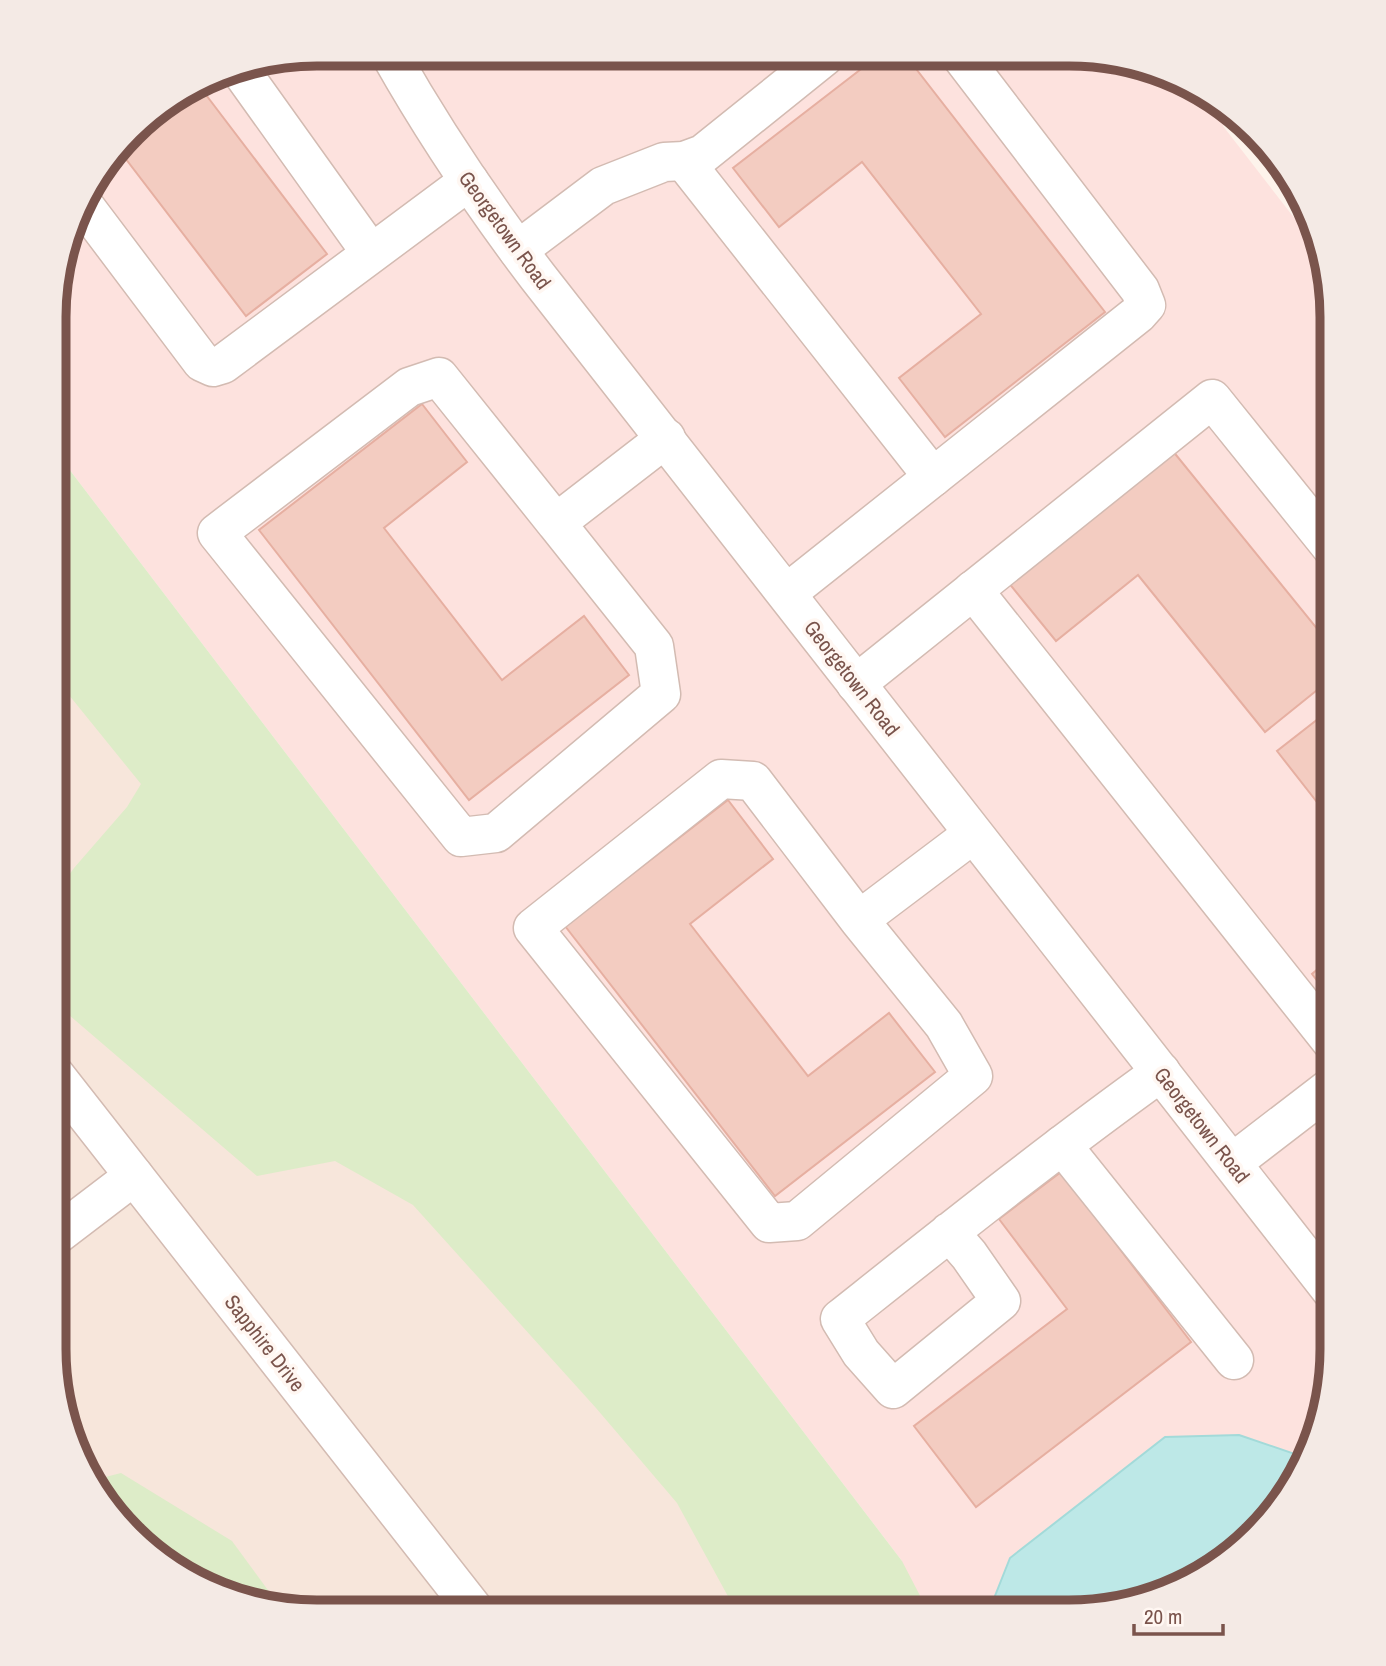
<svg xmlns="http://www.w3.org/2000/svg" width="1386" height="1666" font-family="'Archivo Narrow',sans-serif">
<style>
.residential{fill:#f7e6db}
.commercial{fill:#fde2de}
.green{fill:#ddecc8}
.water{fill:#bde8e7;stroke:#a3dad9;stroke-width:2}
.building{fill:#f3ccc1;stroke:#e6afa1;stroke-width:2}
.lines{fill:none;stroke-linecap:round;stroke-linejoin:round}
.minor-casing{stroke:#d3bbb2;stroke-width:41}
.minor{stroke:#fff;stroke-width:38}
.labels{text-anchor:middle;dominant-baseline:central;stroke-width:7;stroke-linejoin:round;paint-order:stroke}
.street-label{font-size:21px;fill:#7a544c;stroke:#fff7f2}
.rim{fill:none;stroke:#7a544c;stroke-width:9}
</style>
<rect width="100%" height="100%" fill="#fdf3eb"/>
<path class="residential" d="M56,654L805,1611H299L233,1598L171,1568L90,1481L63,1417L54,1349Z"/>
<path class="commercial" d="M317,54L1104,57L1215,98L1232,117L1223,126L1323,255L1332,317L1331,1366L1296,1481L1254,1535L1201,1576L1086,1611H901L902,1561L56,452L57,282L89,186L144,119L232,68Z"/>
<g class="green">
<path d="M56,452L902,1561L928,1611H736L677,1503L596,1408L413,1205L335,1161L257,1176L55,1003V895L74,868L127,807L141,784L56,679Z"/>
<path d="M121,1473L232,1541L281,1608L233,1598L171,1568L90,1481Z"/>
</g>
<path class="water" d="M1239,1435L1295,1454L1302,1463L1296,1481L1254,1535L1201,1576L1086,1611H989L1010,1558L1165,1437Z"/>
<g class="building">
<path d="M878,56H906L1105,312L945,437L899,378L981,314L862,162L779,227L733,168Z"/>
<path d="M200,87L327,254L246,316L119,150L144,119Z"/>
<path d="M422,404L467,462L384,528L502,680L584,616L629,675L469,800L259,530Z"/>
<path d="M1172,450L1332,647V678L1265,732L1138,575L1056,641L1008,582Z"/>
<path d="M1332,708L1331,820L1277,751Z"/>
<path d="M728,800L773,859L690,924L808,1076L889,1013L935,1072L775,1196L565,926Z"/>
<path d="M1331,958V999L1312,974Z"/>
<path d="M1061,1172L1191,1342L976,1507L914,1426L1067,1309L999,1219Z"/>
</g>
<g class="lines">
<defs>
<g id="minor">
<path d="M390,54C434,132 484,206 538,277L1331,1290"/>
<path d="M238,67L371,253"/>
<path d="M684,161L933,477"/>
<path d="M83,204L202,362L213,367L223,364L469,181"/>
<path d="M518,250L603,186L664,162L684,161L703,154L825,56"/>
<path d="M556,523L654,646L661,694L496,833L461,837L217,533L409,387L439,377L556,523L666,438"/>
<path d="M973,590L1331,1041"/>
<path d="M787,593L1138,314L1146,305L1140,290L961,56"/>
<path d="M856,684L1212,399L1332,548"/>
<path d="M859,920L944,1025L973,1076L797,1221L769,1223L533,928L721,779L753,781L859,920L973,834"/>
<path d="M55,1075L475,1611"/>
<path d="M1062,1145L1234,1360"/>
<path d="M1232,1163L1331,1087"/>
<path d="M949,1232L969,1255L1001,1301L893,1389L861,1353L840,1319C946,1235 1051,1151 1161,1072"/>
<path d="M54,1237L134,1176"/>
</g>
</defs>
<use href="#minor" class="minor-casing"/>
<use href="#minor" class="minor"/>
</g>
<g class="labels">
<g class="street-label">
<text transform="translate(505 230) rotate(54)">Georgetown Road</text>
<text transform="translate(852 678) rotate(52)">Georgetown Road</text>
<text transform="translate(1202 1125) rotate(52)">Georgetown Road</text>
<text transform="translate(265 1343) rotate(52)">Sapphire Drive</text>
</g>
</g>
<path d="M0 0H1386V1666H0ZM317 66H1069A251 251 0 0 1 1320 317V1349A251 251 0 0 1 1069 1600H317A251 251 0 0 1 66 1349V317A251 251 0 0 1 317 66Z" fill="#f4eae5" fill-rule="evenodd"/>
<path class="rim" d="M317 66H1069A251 251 0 0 1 1320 317V1349A251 251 0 0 1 1069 1600H317A251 251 0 0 1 66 1349V317A251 251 0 0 1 317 66Z"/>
<path d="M1134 1624v10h89v-10" fill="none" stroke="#7a544c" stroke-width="3.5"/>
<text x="1144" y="1624" font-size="21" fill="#7a544c" stroke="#fff7f2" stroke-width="5" paint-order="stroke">20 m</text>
</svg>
